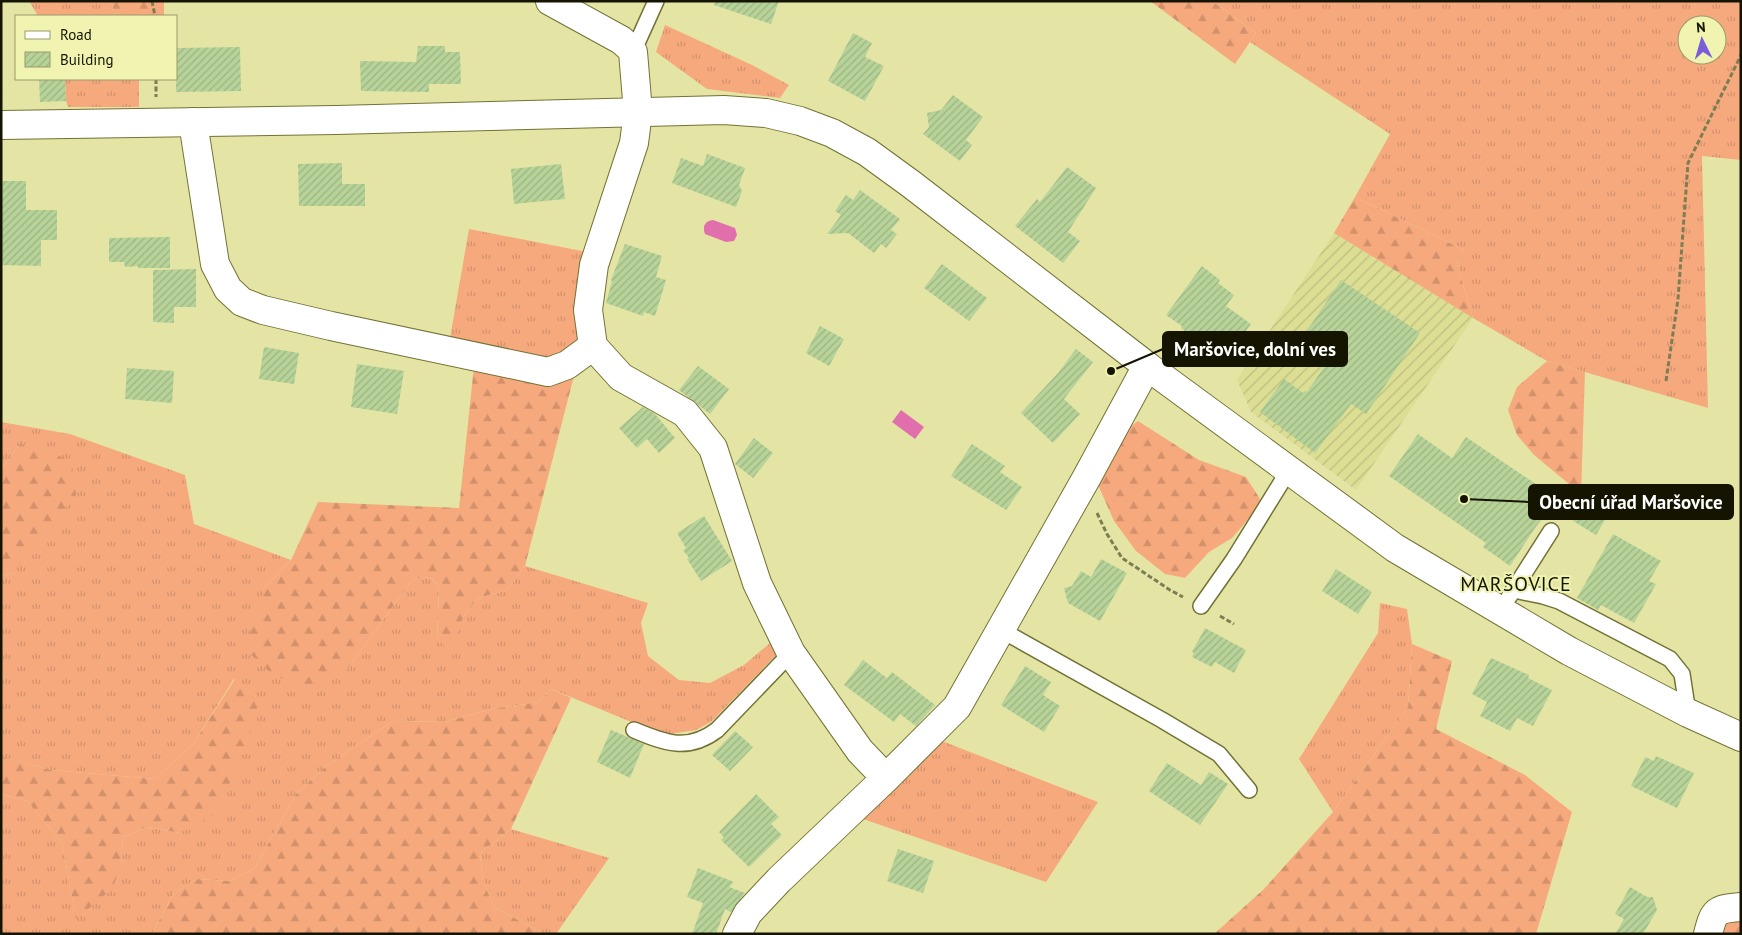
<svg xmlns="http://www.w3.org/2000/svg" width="1742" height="935" font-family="'PT Sans',sans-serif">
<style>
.industrial{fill:url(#industrial-furrows)}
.grass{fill:url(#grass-tufts);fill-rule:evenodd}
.forest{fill:url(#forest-firs)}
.water{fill:#e16fab}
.building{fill:url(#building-hatch)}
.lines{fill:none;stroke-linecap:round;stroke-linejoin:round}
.lane-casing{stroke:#727235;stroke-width:18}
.street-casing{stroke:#727235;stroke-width:30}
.secondary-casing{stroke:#727235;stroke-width:30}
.path{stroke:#7d7d53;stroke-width:3;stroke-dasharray:5 2.5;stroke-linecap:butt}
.lane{stroke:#fff;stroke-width:15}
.street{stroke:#fff;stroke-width:28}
.secondary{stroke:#fff;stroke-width:28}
.labels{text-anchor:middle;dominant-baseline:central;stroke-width:4;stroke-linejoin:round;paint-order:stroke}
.quarter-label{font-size:20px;letter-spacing:1px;fill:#141400;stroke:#f1f3b1}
.leader{fill:none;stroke:#141400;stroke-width:2}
.callout-dot{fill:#141400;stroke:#f1f3b1;stroke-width:2}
.callout{fill:#141400;stroke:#141400;stroke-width:2}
.callout-label{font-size:19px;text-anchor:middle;font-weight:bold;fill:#fff}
</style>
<defs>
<pattern id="industrial-furrows" width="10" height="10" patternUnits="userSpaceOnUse" patternTransform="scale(1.25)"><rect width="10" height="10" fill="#dcde94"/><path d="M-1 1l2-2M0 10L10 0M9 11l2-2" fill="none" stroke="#bcbe7e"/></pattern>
<pattern id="grass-tufts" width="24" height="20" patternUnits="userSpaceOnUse" patternTransform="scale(1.25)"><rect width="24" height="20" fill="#f7a97e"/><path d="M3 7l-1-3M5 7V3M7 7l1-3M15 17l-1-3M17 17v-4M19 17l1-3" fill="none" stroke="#d3916b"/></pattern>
<pattern id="forest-firs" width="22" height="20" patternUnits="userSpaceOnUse" patternTransform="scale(1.25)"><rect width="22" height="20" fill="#f7a97e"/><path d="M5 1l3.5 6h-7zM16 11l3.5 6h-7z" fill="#d3916b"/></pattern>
<pattern id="building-hatch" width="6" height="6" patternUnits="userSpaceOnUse" patternTransform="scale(1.25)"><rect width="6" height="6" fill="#b7d399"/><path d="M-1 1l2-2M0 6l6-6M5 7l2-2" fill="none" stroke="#9cb482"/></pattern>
</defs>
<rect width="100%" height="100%" fill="#e4e5a5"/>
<path class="industrial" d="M1334,233L1473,318L1356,490L1251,412L1237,380Z"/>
<g class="grass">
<path d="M29,1H111L115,16H38Z"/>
<path d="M1212,1H1741V160L1702,156L1708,408L1547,361L1473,318L1457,264L1464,250L1355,197L1390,134L1250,42L1256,33ZM1687,25H1717V55H1687Z"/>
<path d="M665,25L752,65L789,85L780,98L707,89L656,52Z"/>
<path d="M65,79H139V107H68L66,101Z"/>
<path d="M469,229L587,252L579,339L561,358L546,363L450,338Z"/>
<path d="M1,422L70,434L185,475L194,524L291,560L265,587L346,671L413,579L430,577L439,586L437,639L450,646L464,616L478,598L507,590L525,566L648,603L641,623L648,656L679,680L710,683L744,665L770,643L777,654L711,722L696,730L663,735L551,689L539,702L491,709L445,722L393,721L325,767L296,794L254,869L229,881L197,879L173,894L152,934H1V794L27,801L62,843L76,918L121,865L123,837L147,827L180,833L256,697L234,679L193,744L155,779L51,770L2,757L1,576L13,573L20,444L1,470Z"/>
<path d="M1380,603L1407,609L1412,644L1408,707L1333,812L1299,759L1378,633Z"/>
<path d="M942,741L1098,802L1046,882L863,819Z"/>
<path d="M511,829L609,858L556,934H544L494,907L483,881L480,853Z"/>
</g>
<g class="forest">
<path d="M111,1H164V16H115Z"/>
<path d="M1150,1H1212L1256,33L1235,64Z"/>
<path d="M1355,197L1464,250L1457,264L1473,318L1334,233Z"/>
<path d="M1547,361L1585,372L1581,494L1534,455L1517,435L1508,410L1517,387Z"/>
<path d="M474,366L574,376L525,566L507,590L478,598L464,616L451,646H445L437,639L439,586L430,577L413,579L346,671L321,684H296L273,675L245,649L265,587L291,560L318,502L459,508Z"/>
<path d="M1138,421L1199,460L1246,477L1260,499L1251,516L1232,538L1209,552L1185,578L1165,574L1136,551L1114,521L1098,485L1117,437Z"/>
<path d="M20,444C42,447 55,451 72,465L76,495L13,573L1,576V470Z"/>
<path d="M1412,644L1452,661L1436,729L1525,775L1572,812L1536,934H1214L1264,889L1333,812L1408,707Z"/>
<path d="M235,679L256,697L258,714L218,812L180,833L147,827L123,837L121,866L112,889L76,919L62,843L27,801L1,794V754L3,757L51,770L155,779L193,744Z"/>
<path d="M551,689L571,698L511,829L480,853L483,881L494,907L544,934H152L173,894L197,879L229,881L254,869L296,794L325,767L393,721L445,722L491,709L539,702Z"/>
<path d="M1741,914V934H1718L1726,918Z"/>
</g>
<g class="water">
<path d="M713,220L735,228L737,235L734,241L726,242L705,234C702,226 705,221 713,220Z"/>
<path d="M901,410L924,427L915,439L892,422Z"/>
</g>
<g class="building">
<path d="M715,1H779L771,24L714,5Z"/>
<path d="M853,33L872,43L865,57L884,66L865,101L828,81Z"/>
<path d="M418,46H445V52H460L461,84H429V92L361,91L360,61L416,62Z"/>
<path d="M240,47L241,91L176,92V48Z"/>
<path d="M39,79H65L66,101L40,102Z"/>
<path d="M953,95L983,117L966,140L972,145L960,161L923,134L929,127L927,113L941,110Z"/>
<path d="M707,154L745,168L739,185L742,191L736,207L672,183L681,158L703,166Z"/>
<path d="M342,163V184H365V206H299L298,164Z"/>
<path d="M561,164L565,199L514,204L511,169Z"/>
<path d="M1067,167L1096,188L1068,232L1080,241L1063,263L1015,226L1037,199L1040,202Z"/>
<path d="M1,181H26V210H57V240H41V266L1,265Z"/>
<path d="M860,190L900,219L891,230L897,234L886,248L881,244L874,253L848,233L827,234L841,215L835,211L846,195L853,200Z"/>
<path d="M170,237V268H138V266L125,267L124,262H109V238Z"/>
<path d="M625,244L662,256L656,277L666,280L655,316L644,312L643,316L606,303L612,281L611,280Z"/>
<path d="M942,264L987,298L969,321L924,288Z"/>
<path d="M1202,266L1220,280L1218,283L1234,295L1226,306L1251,324L1226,358L1203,341L1201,343L1181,328L1182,326L1166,315Z"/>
<path d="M196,269V307H174V323L153,322V270Z"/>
<path d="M1341,280L1420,333L1366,414L1351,404L1315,453L1260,412L1284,379L1303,393L1305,391L1307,392L1329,360L1300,341Z"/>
<path d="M820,326L844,339L829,366L806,353Z"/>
<path d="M264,347L299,353L294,384L259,379Z"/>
<path d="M1076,349L1093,362L1064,399L1080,414L1053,443L1021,413L1058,373Z"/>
<path d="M357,364L404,371L397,414L351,407Z"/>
<path d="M698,366L729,389L710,414L679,390Z"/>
<path d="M127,368L174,371L172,403L125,399Z"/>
<path d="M643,407L655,414L675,438L659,453L647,439L637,448L619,428Z"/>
<path d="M1418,434L1452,458L1466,437L1558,499L1535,528L1510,566L1483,547L1486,543L1389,476Z"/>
<path d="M754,438L773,453L753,478L735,464Z"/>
<path d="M972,444L1005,466L1000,472L1022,487L1006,510L951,476Z"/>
<path d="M1587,500L1608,515L1596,535L1573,521Z"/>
<path d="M704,516L732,561L701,581L687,559L689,558L683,550L686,548L677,533Z"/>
<path d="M1613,534L1661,561L1649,581L1656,584L1634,623L1601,605L1598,610L1577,598Z"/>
<path d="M1101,559L1127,573L1100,621L1068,603L1064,588L1072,586L1081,571L1091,577Z"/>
<path d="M1336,569L1372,592L1358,614L1322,591Z"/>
<path d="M1205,628L1246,650L1234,673L1215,662L1212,667L1192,657L1194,653L1192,652Z"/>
<path d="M1491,658L1529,675L1528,678L1552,690L1533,726L1517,718L1510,731L1480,716L1487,702L1472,694Z"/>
<path d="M863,660L887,678L892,672L935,705L916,726L900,714L894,722L844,685Z"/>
<path d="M1025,666L1051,682L1043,695L1060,706L1044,732L1001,705Z"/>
<path d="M611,730L644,744L630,778L597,762Z"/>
<path d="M735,731L753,747L730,771L712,755Z"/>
<path d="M1656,756L1694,773L1677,808L1631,786L1645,757L1654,761Z"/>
<path d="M1167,763L1201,785L1209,772L1228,784L1200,825L1149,791Z"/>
<path d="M756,794L779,817L771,824L782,835L749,867L721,840L724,837L719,832Z"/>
<path d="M898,849L934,861L923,893L887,881Z"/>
<path d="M698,868L734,882L729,887L745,893L731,912L725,909L716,934H692L703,903L687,897Z"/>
<path d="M1630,887L1647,897H1653L1657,910L1643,934H1615L1624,919L1615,914Z"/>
</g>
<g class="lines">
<defs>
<g id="lane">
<path d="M633,52L656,1"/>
<path d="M1514,590L1543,596L1559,601L1670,659L1682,674L1688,713"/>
<path d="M1509,597L1551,531"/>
<path d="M1201,606L1234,559L1289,470"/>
<path d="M1001,630L1162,720L1219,754L1249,790"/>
<path d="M634,730C665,743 688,752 717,730L791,653"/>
</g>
<g id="street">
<path d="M550,1L621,40L629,47L633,52L638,112L634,143L594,265L588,310L593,346L621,377L685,413L713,448L757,583L791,653L860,751L886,778"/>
<path d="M193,122L215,264L228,289L242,302L263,310L331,326L548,372L567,365L593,346"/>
<path d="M737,934L748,913L779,880L886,778L957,707L1087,477L1147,366"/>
<path d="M1708,934C1714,910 1716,909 1741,907"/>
</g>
<path id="secondary" d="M1,125L336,120L724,110L766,113L800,121L832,133L867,152L911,184L1147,366L1395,548L1569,651L1688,713L1741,737"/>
</defs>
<use href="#lane" class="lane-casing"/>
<use href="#street" class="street-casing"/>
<use href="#secondary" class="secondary-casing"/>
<g class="path">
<path d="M152,1L155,16"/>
<path d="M156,79V97"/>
<path d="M1666,381L1678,299L1688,163L1741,55"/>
<path d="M1097,513L1107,534L1122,558L1170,590L1183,597"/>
<path d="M1220,616L1234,624"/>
</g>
<use href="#lane" class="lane"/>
<use href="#street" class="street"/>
<use href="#secondary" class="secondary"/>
</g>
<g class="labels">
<g class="quarter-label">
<text x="1516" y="584">MARŠOVICE</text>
</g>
</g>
<path class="leader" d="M1111 371L1163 349M1464 499L1529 502"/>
<g class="callout-dot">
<circle cx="1111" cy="371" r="5"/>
<circle cx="1464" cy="499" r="5"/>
</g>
<g class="callout">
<rect x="1163" y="332" width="184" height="34" rx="5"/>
<rect x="1529" y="485" width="204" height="34" rx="5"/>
</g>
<g class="callout-label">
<text x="1255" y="356">Maršovice, dolní ves</text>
<text x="1631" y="509">Obecní úřad Maršovice</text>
</g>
<rect width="1742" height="935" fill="none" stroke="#141400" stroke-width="5"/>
<rect x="15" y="15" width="162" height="65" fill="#f1f3b1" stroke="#999a6a"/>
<rect x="25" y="31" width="25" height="8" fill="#ffffff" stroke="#999a6a"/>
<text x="60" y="40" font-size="15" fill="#141400">Road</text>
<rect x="25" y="52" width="25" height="15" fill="url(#building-hatch)" stroke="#999a6a"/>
<text x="60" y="65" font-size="15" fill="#141400">Building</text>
<g transform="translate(1702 40) rotate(355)"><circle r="24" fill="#f1f3b1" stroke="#999a6a"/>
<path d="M0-4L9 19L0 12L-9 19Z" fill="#785ed9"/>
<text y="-8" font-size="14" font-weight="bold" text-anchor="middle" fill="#141400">N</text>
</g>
</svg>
